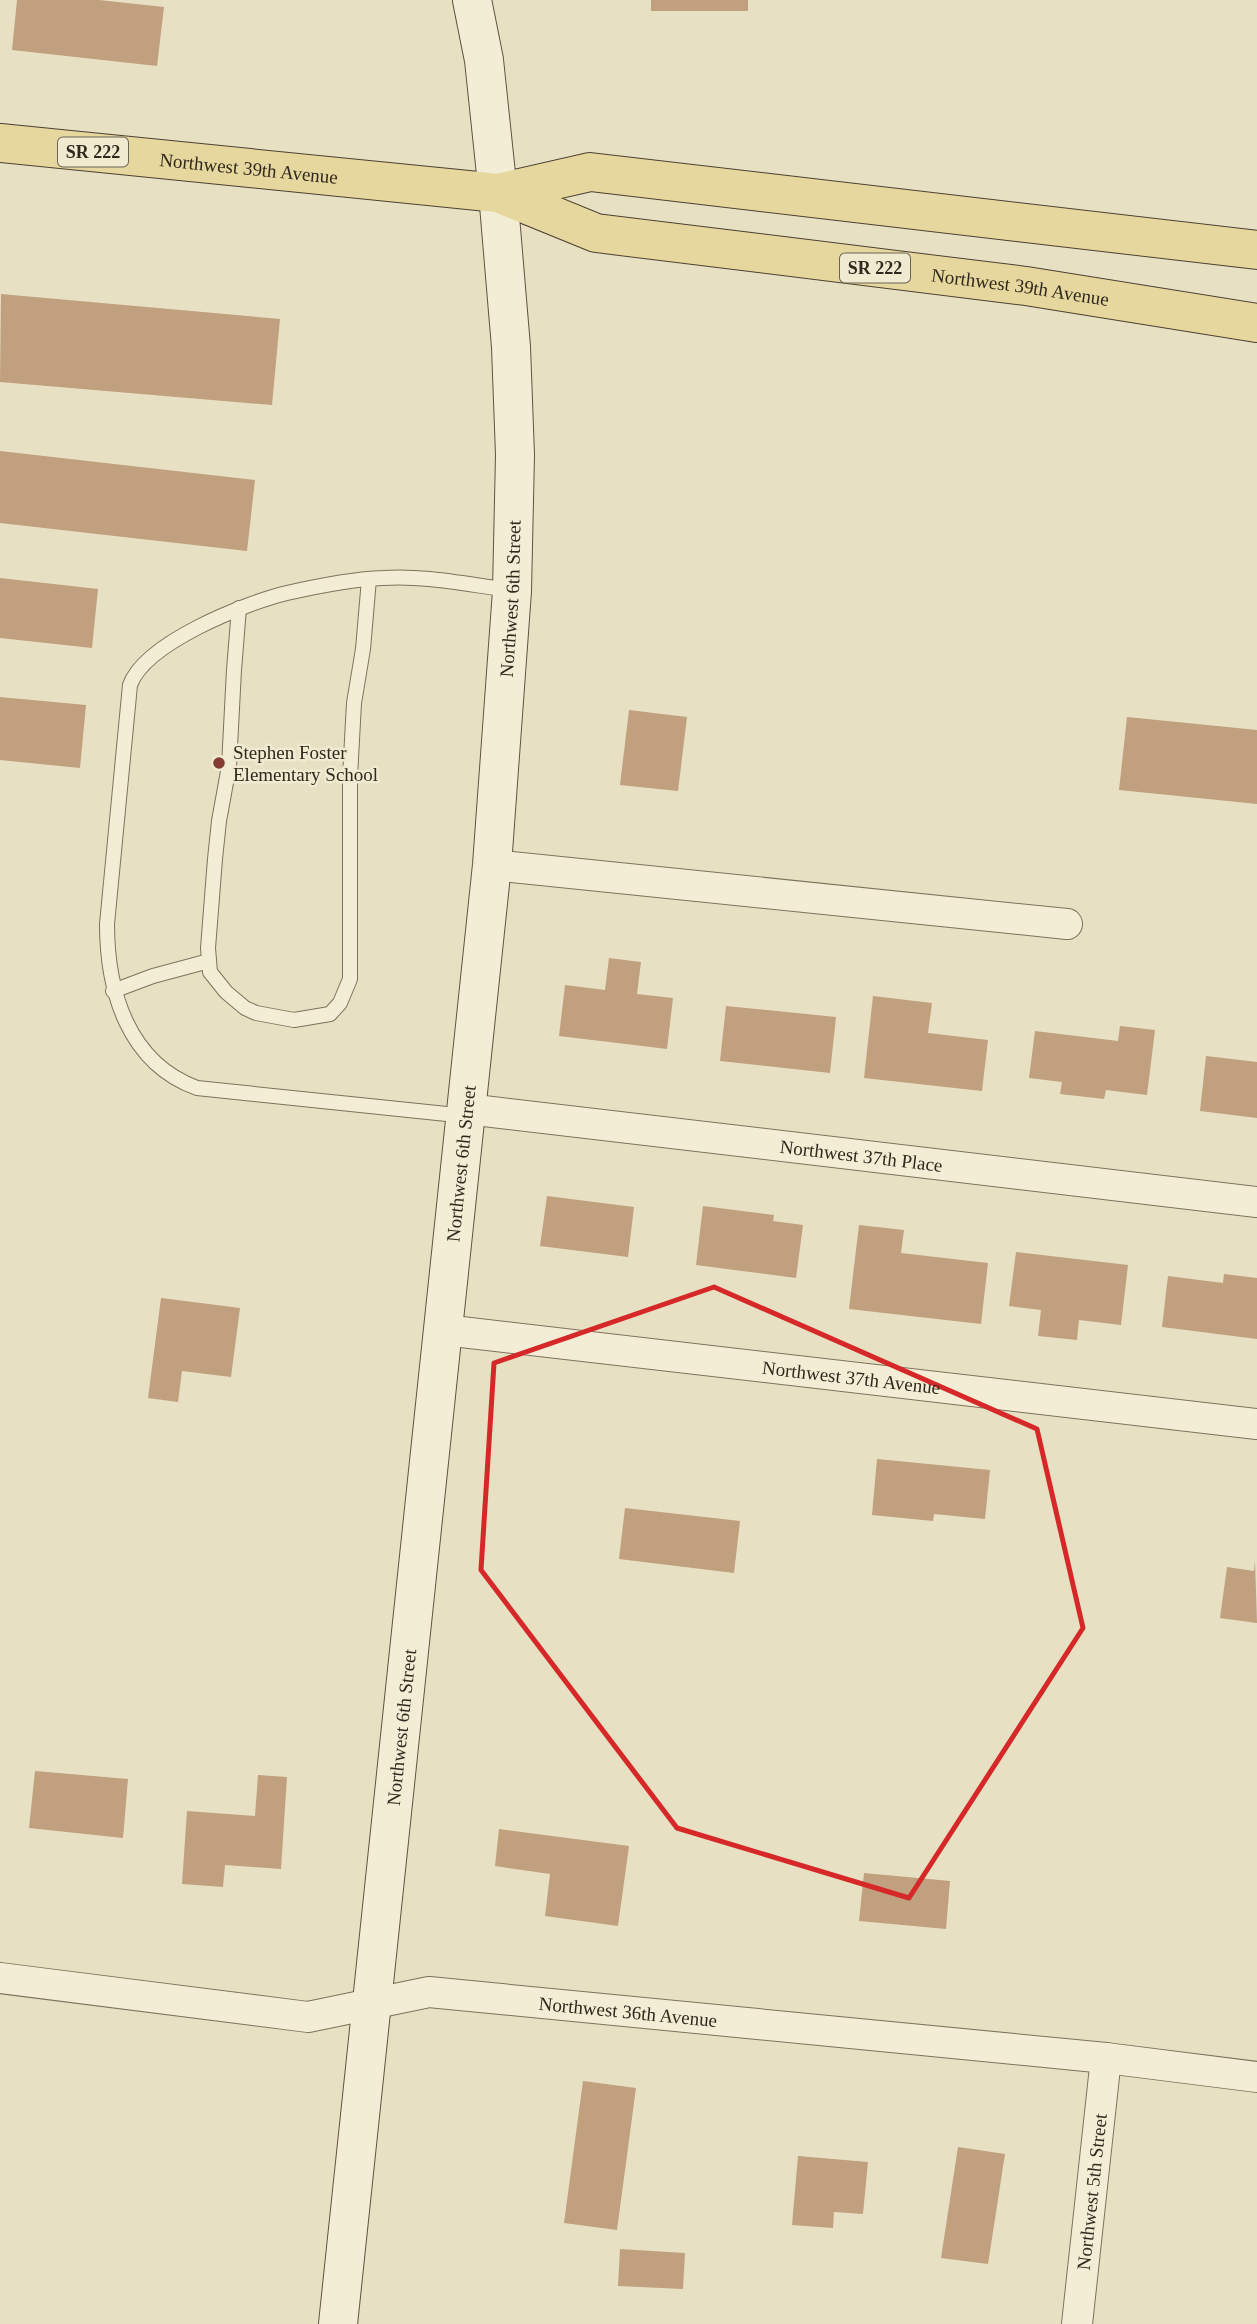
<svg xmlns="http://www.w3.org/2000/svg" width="1257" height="2324" font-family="Georgia,serif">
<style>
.building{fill:#c0a07e}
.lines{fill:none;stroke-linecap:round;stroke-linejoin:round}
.service-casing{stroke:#7f725c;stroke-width:16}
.minor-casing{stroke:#7f725c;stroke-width:32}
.secondary-casing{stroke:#61533f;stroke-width:40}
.primary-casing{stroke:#4d4030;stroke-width:40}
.service{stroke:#f3edd5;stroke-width:14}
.minor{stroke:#f3edd5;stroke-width:30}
.secondary{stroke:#f3edd5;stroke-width:38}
.primary{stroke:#e6d79f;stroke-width:38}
.marked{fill:none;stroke:#d62828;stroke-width:5;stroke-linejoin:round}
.poi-dot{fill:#863c34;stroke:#f0ead1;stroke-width:2.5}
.labels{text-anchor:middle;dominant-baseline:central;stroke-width:5;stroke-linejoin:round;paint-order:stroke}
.shield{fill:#f0ead1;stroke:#6a6354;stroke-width:2}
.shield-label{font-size:18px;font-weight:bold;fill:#31291e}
.street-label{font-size:19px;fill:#31291e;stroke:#f0ead1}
.poi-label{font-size:19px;fill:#31291e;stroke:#f0ead1;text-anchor:start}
</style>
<rect width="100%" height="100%" fill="#e7e0c3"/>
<g class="building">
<path d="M17,0H99L164,7L157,66L12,50Z"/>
<rect x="651" y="0" width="97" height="11"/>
<path d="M1,294L280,319L272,405L0,382Z"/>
<path d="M0,451L255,480L247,551L0,523Z"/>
<path d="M0,578L98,589L92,648L0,638Z"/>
<path d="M0,697L86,705L80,768L0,760Z"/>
<path d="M629,710L687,717L678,791L620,785Z"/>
<path d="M1127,717L1257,730V804L1119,790Z"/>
<path d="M609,958L641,962L637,994L673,998L667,1049L559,1036L565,985L605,990Z"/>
<path d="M873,996L932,1003L928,1033L988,1040L982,1091L864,1078Z"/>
<path d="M726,1006L836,1017L830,1073L720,1061Z"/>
<path d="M1120,1026L1155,1030L1147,1095L1106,1090L1104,1099L1060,1094L1062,1082L1029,1078L1035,1031L1118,1041Z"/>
<path d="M1206,1056L1257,1062V1118L1200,1111Z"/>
<path d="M547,1196L634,1207L628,1257L540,1246Z"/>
<path d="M703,1206L774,1215L773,1221L803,1225L796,1278L696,1265Z"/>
<path d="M859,1225L904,1230L901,1253L988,1263L981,1324L849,1309Z"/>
<path d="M1016,1252L1128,1265L1121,1325L1079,1320L1077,1340L1038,1336L1041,1310L1009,1306Z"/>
<path d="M1224,1274L1257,1278V1339L1162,1327L1168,1276L1223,1283Z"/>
<path d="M161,1298L240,1308L231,1377L182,1371L178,1402L148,1398Z"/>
<path d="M877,1459L990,1470L985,1519L934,1514L933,1521L872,1515Z"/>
<path d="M625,1508L740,1521L734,1573L619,1559Z"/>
<path d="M1255,1561L1257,1623L1220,1618L1227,1567L1254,1571Z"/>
<path d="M35,1771L128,1779L123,1838L29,1828Z"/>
<path d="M258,1775L287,1777L281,1869L225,1865L223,1887L182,1884L187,1811L255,1816Z"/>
<path d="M499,1829L629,1846L618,1926L545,1916L550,1874L495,1866Z"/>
<path d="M864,1873L950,1881L946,1929L859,1921Z"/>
<path d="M583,2081L636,2088L617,2230L564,2223Z"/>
<path d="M958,2147L1005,2154L988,2264L941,2258Z"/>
<path d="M798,2156L868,2162L863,2214L834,2212L833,2228L792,2225Z"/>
<path d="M620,2249L685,2253L683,2289L618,2286Z"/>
</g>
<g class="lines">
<defs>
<g id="service">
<path d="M239,608L234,670L229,766L219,821L215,859L208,948L210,972L226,992L245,1008L256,1013L294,1020L330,1014L340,1003L350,979V777L354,703L363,649L369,579"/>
<path d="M113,991L153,976L209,961"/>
<path d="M466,1116L197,1088C128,1063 107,991 107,924L130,685C145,643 245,603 287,593C318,586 351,579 383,578C425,575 469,585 511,590"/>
</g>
<g id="minor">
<path d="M492,865L1067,924"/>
<path id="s1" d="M467,1109L1257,1202"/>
<path id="s2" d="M444,1330L1257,1424"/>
<path id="s3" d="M0,1978L308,2017L429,1992L1106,2058L1257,2077"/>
<path id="s4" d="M1077,2324L1106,2058"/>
</g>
<g id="secondary">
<path id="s5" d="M338,2324L492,865L512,591L515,455L511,347L498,193L484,60L472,0"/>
</g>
<g id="primary">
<path id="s6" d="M0,143L498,193L596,233L1026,286L1257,323"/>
<path d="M498,193L590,172L1257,250"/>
</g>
</defs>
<use href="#service" class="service-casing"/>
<use href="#minor" class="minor-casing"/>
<use href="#secondary" class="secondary-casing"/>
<use href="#primary" class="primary-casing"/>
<use href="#service" class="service"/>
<use href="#minor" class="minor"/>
<use href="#secondary" class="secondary"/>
<use href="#primary" class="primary"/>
</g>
<path class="marked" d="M714,1287L1037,1429L1083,1628L909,1898L677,1828L481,1570L494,1363Z"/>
<circle class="poi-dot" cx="219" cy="763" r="7"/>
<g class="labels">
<g class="shield">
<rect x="58" y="137.5" width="70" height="29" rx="5"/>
<rect x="840" y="253.5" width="70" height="29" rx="5"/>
</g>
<g class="shield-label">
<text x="93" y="152">SR 222</text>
<text x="875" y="268">SR 222</text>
</g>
<g class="street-label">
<text stroke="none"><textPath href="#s6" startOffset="250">Northwest 39th Avenue</textPath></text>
<text stroke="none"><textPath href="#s6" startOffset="1034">Northwest 39th Avenue</textPath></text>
<text stroke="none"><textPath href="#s5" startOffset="1734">Northwest 6th Street</textPath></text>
<text stroke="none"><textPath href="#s1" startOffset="397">Northwest 37th Place</textPath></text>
<text stroke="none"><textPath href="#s5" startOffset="1167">Northwest 6th Street</textPath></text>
<text stroke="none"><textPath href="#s2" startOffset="410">Northwest 37th Avenue</textPath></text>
<text stroke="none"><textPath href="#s5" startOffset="600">Northwest 6th Street</textPath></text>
<text stroke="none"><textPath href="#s3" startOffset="634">Northwest 36th Avenue</textPath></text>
<text stroke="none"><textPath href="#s4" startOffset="133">Northwest 5th Street</textPath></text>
</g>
<g class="poi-label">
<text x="233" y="752">Stephen Foster<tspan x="233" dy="22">Elementary School</tspan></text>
</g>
</g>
</svg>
